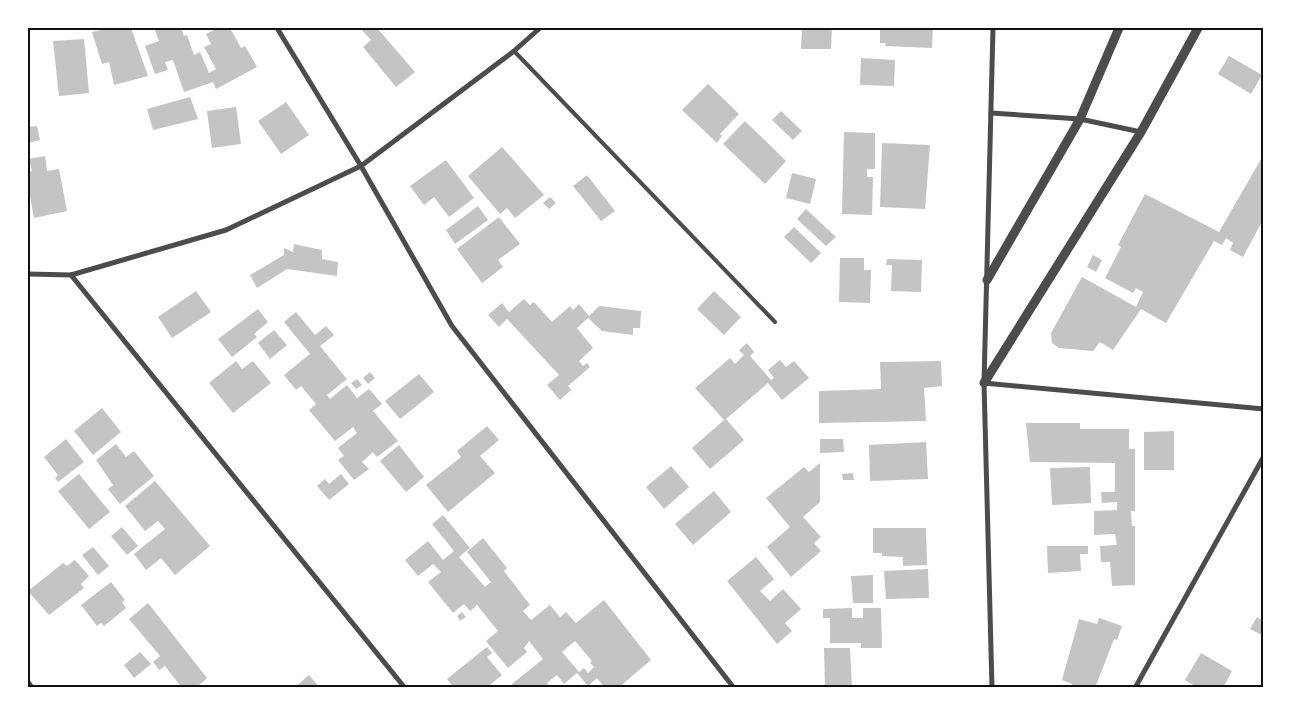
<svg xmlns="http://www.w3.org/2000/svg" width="1291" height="715" font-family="'Golos Text',sans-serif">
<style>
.building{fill:#c4c4c4;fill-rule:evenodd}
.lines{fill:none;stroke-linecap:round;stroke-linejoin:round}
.service{stroke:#4c4c4c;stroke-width:4}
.minor{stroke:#4c4c4c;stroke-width:5}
.tertiary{stroke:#4c4c4c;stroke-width:9}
.neatline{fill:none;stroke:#111;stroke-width:2}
</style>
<rect width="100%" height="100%" fill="#fff"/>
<g class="building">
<path d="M110,28H131L148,76L114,85L109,62L102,64L92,32Z"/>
<path d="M154,28H181L184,36L187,35L194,55L200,52L209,73L216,69L204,47L211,44L206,34L218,28H230L241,48L245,46L257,67L216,89L213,82L184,92L173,60L165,62L168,70L155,74L145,46L159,41Z"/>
<path d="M360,28H377L415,72L396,87L363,47L371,40Z"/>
<path d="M802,28H832L831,49H801Z"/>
<path d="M880,28H933L932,48L885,46L886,43H880Z"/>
<path d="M84,39L89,93L59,96L53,41Z"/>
<path d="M1229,56L1262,75L1251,94L1218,74Z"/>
<path d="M861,58L895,60L894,86L860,85Z"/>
<path d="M708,84L739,114L720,134L722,136L717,143L682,110Z"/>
<path d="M190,97L198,119L153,130L147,109Z"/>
<path d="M286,102L309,135L281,154L258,121Z"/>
<path d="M236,107L241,144L212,148L207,111Z"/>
<path d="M781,111L802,131L793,140L772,120Z"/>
<path d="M745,121L786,161L765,184L723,144Z"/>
<path d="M37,126L40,140L28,143V127Z"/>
<path d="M844,132L875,133V169H867V177H873L872,215L842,214Z"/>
<path d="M882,143L930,145L925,209L880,207Z"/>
<path d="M502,147L544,195L515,218L507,208L500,214L468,176Z"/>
<path d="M1264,154V218L1243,257L1230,250L1233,243L1226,238L1222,245L1214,241L1166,323L1141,309L1113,350L1100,342L1093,351L1059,348L1052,343L1051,333L1082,277L1136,307L1143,292L1136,288L1133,293L1105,278L1121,247L1118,245L1145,194L1219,232Z"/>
<path d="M45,156L47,171L59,169L67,211L34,218L28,185V172L32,171L29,159Z"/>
<path d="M446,160L474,198L449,217L434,197L424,205L410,186Z"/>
<path d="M792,173L816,179L810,204L786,198Z"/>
<path d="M587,175L615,211L601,221L573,186Z"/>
<path d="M550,197L556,203L549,209L543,203Z"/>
<path d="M478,206L488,220L455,244L446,230Z"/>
<path d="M806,209L836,237L826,246L797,219Z"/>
<path d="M499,217L520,244L498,260L503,267L482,283L457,249Z"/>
<path d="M794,227L821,253L811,263L784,237Z"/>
<path d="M294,244L322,250V259L338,262L337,276L287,269L257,288L250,275L284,255V248L293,252Z"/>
<path d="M1093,255L1102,260L1096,272L1087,267Z"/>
<path d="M840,258H864V270H871L870,303L839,302Z"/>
<path d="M887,259L922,260L921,292L891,291L892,265H886Z"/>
<path d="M196,291L211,312L172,338L158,317Z"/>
<path d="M714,291L741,317L724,335L697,309Z"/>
<path d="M524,299L530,305L534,302L552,322L570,306L573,310L579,304L589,316L599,306L641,311L640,328H633V335L602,331L588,318L577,328L593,348L579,361L583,366L587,363L590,367L568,386L571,390L560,400L547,385L559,375L507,319L499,327L488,315L502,303L509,312Z"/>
<path d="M258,309L268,322L254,334L257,337L232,357L218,339Z"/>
<path d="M296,312L315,335L326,326L334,335L320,346L347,379L327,395L330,399L347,385L357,398L369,389L382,404L373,411L398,441L377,457L373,452L362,462L369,469L354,480L338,460L344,456L338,448L357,433L353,427L335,441L309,410L316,404L301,386L296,390L284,375L310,354L284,322Z"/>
<path d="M274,330L287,345L270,359L258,343Z"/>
<path d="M747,343L754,352L750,356L771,380L774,378L768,370L780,360L786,367L794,361L809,378L782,400L768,383L726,419L744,440L710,469L692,448L724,420L695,388L730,358L735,364L744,355L739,350Z"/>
<path d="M236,361L242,369L253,361L271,383L233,413L209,383Z"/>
<path d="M941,361L942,386L924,388L926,421L819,423V391L881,389L880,362Z"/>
<path d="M370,372L375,378L368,384L363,378Z"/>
<path d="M419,374L434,392L400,419L385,401Z"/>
<path d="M357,379L362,385L356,389L351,383Z"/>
<path d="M102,408L121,432L93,455L74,431Z"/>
<path d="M1026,423H1080V429H1129V449H1135V511H1131L1132,526H1135V585L1112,586L1110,562H1101L1100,546L1117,545L1115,534L1094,535V511L1117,510V502L1102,503L1101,492H1115V463L1030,462Z"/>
<path d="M487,426L499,440L480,456L495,473L448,512L426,485L461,457L457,451Z"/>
<path d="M1174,431V470H1144V432Z"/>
<path d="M66,439L84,462L58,482L55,478L58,475L44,457Z"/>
<path d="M820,439H843L844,452L820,453Z"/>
<path d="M926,442L928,479L870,481L869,445Z"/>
<path d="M116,444L126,457L134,451L154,476L120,504L108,489L113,485L96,460Z"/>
<path d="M399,445L424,477L406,492L380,461Z"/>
<path d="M820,463V502L803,517L821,537L814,543L821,551L791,577L767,547L790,527L766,498L804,467L809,472Z"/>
<path d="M671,466L689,487L664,509L646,487Z"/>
<path d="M1090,467L1091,503L1052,505L1050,468Z"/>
<path d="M853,473L854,480H843L842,474Z"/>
<path d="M79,474L110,512L89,529L58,491Z"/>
<path d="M341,474L349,484L329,500L317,486L325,479L329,484Z"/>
<path d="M155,481L210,546L175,575L161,558L146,570L134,554L165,529L158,521L145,531L125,506Z"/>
<path d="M714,491L731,512L693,545L675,524Z"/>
<path d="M443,515L470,548L459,557L485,587L491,582L467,552L483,538L507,568L504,571L530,605L523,611L531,620L550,605L560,617L566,612L576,623L604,600L651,660L618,688H605L597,678L588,686L577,673L564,684L557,675L547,683L551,688H514L512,684L543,659L529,641L524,648L527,652L508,668L486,641L498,631L477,605L470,611L464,604L453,613L428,582L441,572L433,564L418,576L405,560L428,541L443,560L454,551L432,524ZM575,641L592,661L590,663L594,667L588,673L584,668L579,672L562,652Z"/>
<path d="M122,527L138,546L127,555L111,536Z"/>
<path d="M873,528H926L927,565L903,566V557L882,556V553H873Z"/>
<path d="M1047,546H1088V554H1080L1081,571L1048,573Z"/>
<path d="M93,547L109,566L98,575L82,555Z"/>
<path d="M756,557L774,579L760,591L770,601L783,589L801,609L785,623L792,631L777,644L727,581Z"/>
<path d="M75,560L89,576L81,584L84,588L49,615L28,591L63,563L67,566Z"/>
<path d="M928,569L929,598L886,599L884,571Z"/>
<path d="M873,575V603H853L851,576Z"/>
<path d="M111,582L125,600L122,602L126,608L104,626L101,623L97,626L81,605Z"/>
<path d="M148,603L207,678L196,688H182L165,666L159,670L153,662L160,656L129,619Z"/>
<path d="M852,608V618H863V608H881L882,648H861V643H830V618H823V609Z"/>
<path d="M462,612L466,617L460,621L457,616Z"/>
<path d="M1257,617L1264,621V636L1250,629Z"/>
<path d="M1099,618L1122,626L1117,640L1114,639L1095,688H1073L1072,684L1062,680L1079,619L1097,624Z"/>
<path d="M487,647L492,653L487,657L502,675L486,688H454L447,679Z"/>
<path d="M824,648H850L852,688H825Z"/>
<path d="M140,652L151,664L134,678L124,665Z"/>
<path d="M1201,653L1232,671L1223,688H1198L1185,680Z"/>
<path d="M309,675L320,688H294Z"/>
</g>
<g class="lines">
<path class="service" d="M514,51L775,322"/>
<g class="minor">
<path d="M277,28L361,166L452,326L734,688"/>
<path d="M991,113L1080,119L1141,132"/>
<path d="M28,274L71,275L226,230L361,166L514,51L540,28"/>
<path d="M71,275L405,688"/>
<path d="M984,383L1264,409"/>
<path d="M28,682L32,688"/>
<path d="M992,688L984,383L993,28"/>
<path d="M1135,688L1264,456"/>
</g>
<g class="tertiary">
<path d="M987,280L1080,119L1119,28"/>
<path d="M984,383L1141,132L1198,28"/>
</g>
</g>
<rect width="1291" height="715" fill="none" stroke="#ffffff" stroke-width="58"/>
<rect x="29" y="29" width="1233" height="657" class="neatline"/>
</svg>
